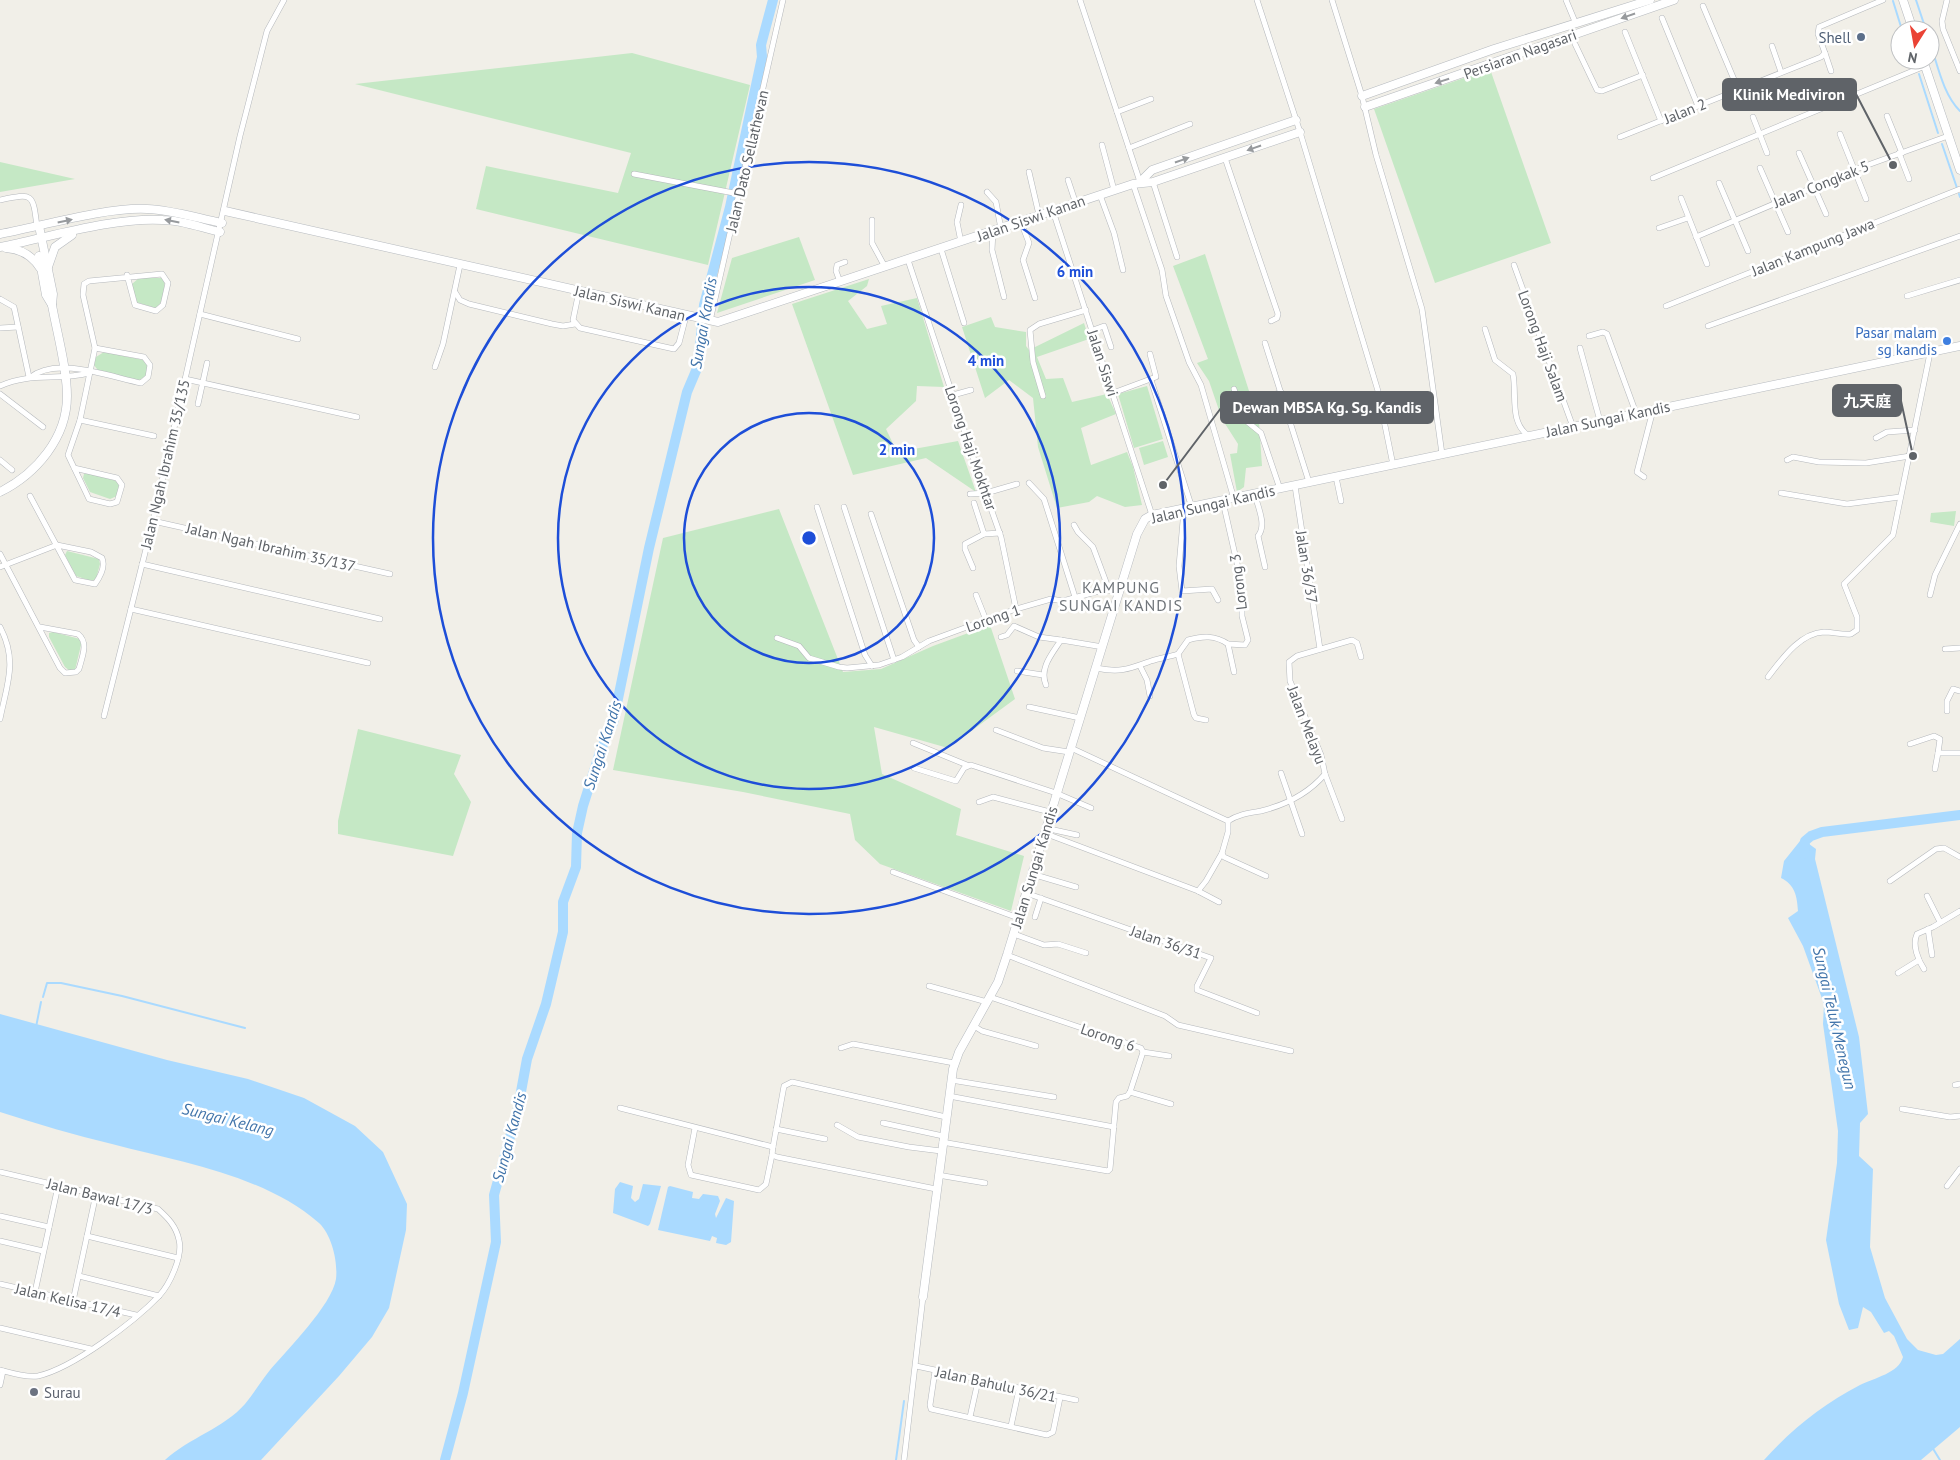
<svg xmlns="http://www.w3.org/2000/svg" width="1960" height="1460" font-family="'PT Sans','Noto Sans SC',sans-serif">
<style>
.green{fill:#c5e8c5}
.water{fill:#aadaff}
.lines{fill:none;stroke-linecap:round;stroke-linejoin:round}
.stream{stroke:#aadaff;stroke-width:2}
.river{stroke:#aadaff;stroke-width:10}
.street-casing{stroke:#b5b8bc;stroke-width:6}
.secondary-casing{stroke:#b6babf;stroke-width:9}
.street{stroke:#fff;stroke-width:5}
.secondary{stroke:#fff;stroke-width:8}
.oneway{fill:#979a9d}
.ring{fill:none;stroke:#1d4ed8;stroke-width:2.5}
.service-dot{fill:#5c6f8a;stroke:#fff;stroke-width:2}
.shop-dot{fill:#3f7fe0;stroke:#fff;stroke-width:2}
.worship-dot{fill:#6b7280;stroke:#fff;stroke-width:2}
.labels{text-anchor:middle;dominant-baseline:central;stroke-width:5;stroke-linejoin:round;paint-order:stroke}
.service-label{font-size:15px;fill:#4e5e75;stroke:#fff;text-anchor:end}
.street-label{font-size:15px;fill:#5f6368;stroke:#fff}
.shop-label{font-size:15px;fill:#366cbe;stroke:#fff;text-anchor:end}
.worship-label{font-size:15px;fill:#5b616d;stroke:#fff;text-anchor:start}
.water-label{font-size:16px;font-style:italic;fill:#4174aa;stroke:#fff}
.neighbourhood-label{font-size:16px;letter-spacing:1px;fill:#70757a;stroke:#fff}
.centre{fill:#1d4ed8;stroke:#fff;stroke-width:2.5}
.ring-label{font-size:15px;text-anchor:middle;font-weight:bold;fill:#1d4ed8;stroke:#fff;stroke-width:5;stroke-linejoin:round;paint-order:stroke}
.leader{fill:none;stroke:#5f6368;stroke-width:2}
.callout-dot{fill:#5f6368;stroke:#fff;stroke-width:2}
.callout{fill:#5f6368;stroke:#5f6368;stroke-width:2}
.callout-label{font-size:16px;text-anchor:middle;font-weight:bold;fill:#fff}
</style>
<rect width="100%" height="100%" fill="#f1efe8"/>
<g class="green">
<path d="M632,53L750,85L708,265L476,209L486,166L618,193L631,153L355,84Z"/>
<path d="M1490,69L1551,243L1435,283L1374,109Z"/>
<path d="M0,162L75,179L0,192Z"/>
<path d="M799,237L815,280L717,313L732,258Z"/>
<path d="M1205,254L1259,422L1262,466L1246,468L1244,487L1237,492L1230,454L1237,453L1238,444L1222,419L1209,381L1197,363L1208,359L1173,266Z"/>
<path d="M139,278H161L165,281C163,291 164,304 155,308L136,302L132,284Z"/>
<path d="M869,279L867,286L848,301L867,329L887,324L881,306L917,298L944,387L917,386L916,401L886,429L897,452L958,441L976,492L926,458L853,475L792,304Z"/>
<path d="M991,317L995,327L1026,332V346L1029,350L1084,323L1089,339L1037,357L1046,379L1063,378L1072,402L1107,394L1116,414L1081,428L1091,465L1127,452L1133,467L1142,505L1125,507L1097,496L1089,502L1057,508L1038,447L1033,398L1009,380L985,398L962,327Z"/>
<path d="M104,352L143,360L148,367L146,376L139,380L100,373L94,365L96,357Z"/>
<path d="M1147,386L1163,439L1134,448L1118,394Z"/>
<path d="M1163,441L1168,457L1144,465L1139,448Z"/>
<path d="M87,473L117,481L119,485L117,496L110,499L90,492L83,478L84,474Z"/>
<path d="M779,509L843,672L881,669L933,646L990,625L1015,699L948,748L874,727L882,774L961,809L956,835L1024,856L1011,911L880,864L855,840L850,814L743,792L613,770L663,538Z"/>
<path d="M1956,511L1954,526L1930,522L1931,513Z"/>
<path d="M67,551L99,559L100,564L96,579L91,581L76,576L65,555Z"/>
<path d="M53,632L80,639L81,645L75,670L70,671L65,667L49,637V633Z"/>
<path d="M358,729L461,755L454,774L471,802L453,856L338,834V821Z"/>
</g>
<g class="water">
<path d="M1800,841H1805L1816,849L1815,859L1859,1037L1868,1114L1860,1123L1859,1156L1873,1169L1870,1247L1885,1298L1907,1339L1918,1350L1936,1355L1943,1354L1960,1339V1427L1921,1460H1764C1792,1429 1823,1404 1860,1385C1874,1378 1899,1373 1903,1357L1894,1336L1889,1331L1884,1333L1871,1312L1863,1307L1858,1328L1849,1330L1839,1304L1826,1240L1837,1163L1838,1131L1823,1024L1824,1004L1803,946L1788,918L1798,911C1797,896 1795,885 1781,878L1784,861Z"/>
<path d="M0,1014L167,1060L248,1079L304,1098L355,1126L383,1152L407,1204L406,1230L389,1308L372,1337L339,1376L261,1460H165C189,1438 224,1428 245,1404C254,1393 261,1381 270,1370C287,1350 332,1305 336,1279C338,1262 332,1235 319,1223C264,1175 180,1162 112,1144C75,1135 37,1124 0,1112Z"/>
<path d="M620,1182L633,1186L631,1198L635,1202L639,1199L643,1184L661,1186L650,1224L648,1226L613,1213L615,1189Z"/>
<path d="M670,1186L693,1192L692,1198L699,1199L703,1194L718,1196L720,1201L715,1214L716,1218L726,1198L734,1201L731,1242L726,1245L716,1243L717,1238L712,1236L710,1241L658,1230L668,1187Z"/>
</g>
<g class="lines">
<g class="stream">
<path d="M1916,0L1926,30"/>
<path d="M1893,1L1902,30"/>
<path d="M1930,43C1938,66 1943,94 1960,111"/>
<path d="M1913,60L1915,67"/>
<path d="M1919,74L1938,133"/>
<path d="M1942,144L1957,188"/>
<path d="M1959,194L1960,197"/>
<path d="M43,997L47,983H61L122,996L245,1028"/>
<path d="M36,1027L41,1002"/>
<path d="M1932,1447L1940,1460"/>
<path d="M896,1460L904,1401"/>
</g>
<g class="river">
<path d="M1804,854L1805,841L1811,836L1822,832L1960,815"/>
<path d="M445,1460L463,1393L496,1242L494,1195L518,1108L527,1059L546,1004L563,932V902L576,867L577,833L583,806L601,749L613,723L649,548L687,392L698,366L704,305L730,207L762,57L761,45L773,0"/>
</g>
<defs>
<g id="street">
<path d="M1080,0L1117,112"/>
<path d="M1257,0L1300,132L1378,391L1393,465"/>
<path d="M1332,0L1362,96L1376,155L1422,309L1442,454"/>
<path d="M1566,0L1576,24"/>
<path d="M1947,0L1942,21L1943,29L1960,71"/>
<path d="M1703,6L1738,89"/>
<path d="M1662,18L1698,106"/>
<path d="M1625,32L1661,121"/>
<path d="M1575,44L1597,90L1602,91L1643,75"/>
<path d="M1772,46L1781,72"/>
<path d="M1825,53L1831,71"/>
<path d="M1887,116L1902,153"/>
<path d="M1753,117L1767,153"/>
<path d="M1840,134L1866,199"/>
<path d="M1620,137L1821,57L1825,53L1818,34L1819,27L1883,0"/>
<path d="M1102,145L1114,190"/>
<path d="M1129,148L1190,124"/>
<path d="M1799,153L1826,214"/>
<path d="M1899,153L1909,179"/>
<path d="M1225,158L1278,314L1277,318L1271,321"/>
<path d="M1760,168L1788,232"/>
<path d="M1029,172L1039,215"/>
<path d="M634,174L739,194"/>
<path d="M1653,178L1925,66"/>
<path d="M1068,180L1076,204"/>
<path d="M1140,182L1117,112L1151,99"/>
<path d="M1153,182L1177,257"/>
<path d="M1719,183L1748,251"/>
<path d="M1133,184L1162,270L1166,296L1189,362L1201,385L1234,499"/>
<path d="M987,192L996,202L1001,229"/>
<path d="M1100,195L1114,233L1123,270"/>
<path d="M1681,198L1707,264"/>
<path d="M0,200C33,193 33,193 37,227"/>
<path d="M961,205L957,222L961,242"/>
<path d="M1053,211L1152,515"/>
<path d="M872,220V243L885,267"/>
<path d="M1021,222L1029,243L1023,260L1035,298"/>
<path d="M1659,228L1688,218"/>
<path d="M993,231L992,250L1004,297"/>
<path d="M1696,237L1854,170L1948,136"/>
<path d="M941,249L964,323"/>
<path d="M908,260L976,466L1001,537L1016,609"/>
<path d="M1514,265L1573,427"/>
<path d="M840,282L836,271L837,265L845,262"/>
<path d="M579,291L573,320L580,328L674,349L679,343L686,316"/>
<path d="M455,292L460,300L469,304L552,324L563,326L575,324"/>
<path d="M1907,296L1960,280"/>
<path d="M0,299L14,307L29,377"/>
<path d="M1666,306L1960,189"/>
<path d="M200,314L298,339"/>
<path d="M710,321L783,0"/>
<path d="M1708,326L1960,236"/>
<path d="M0,328L18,327"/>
<path d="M1485,329L1495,360L1513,374C1517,395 1509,423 1529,436"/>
<path d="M1093,330L1104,326L1111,347"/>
<path d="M1589,336L1603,332L1607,334L1636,413"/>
<path d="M1265,343L1309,482"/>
<path d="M1580,348L1600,421"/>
<path d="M435,367L443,344L460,265"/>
<path d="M31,377C56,356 111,377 141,383L148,377L150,365L144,357L95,348"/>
<path d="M185,379L357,417"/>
<path d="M1151,380L1192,508"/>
<path d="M0,386C29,372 60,381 89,373"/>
<path d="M1234,389L1245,420L1261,433L1280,489"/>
<path d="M1113,393L1156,377L1150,354"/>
<path d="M0,394L43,427"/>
<path d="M953,395L971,390"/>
<path d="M1043,396L1033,362L1030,330L1039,324L1086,310"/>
<path d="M1257,401L1281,392"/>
<path d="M198,404L207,363"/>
<path d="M80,420L154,436"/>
<path d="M1876,438L1887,432L1915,430"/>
<path d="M0,460L12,470"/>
<path d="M1787,460L1793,457L1819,462L1866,463L1910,456"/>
<path d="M74,468L117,478L122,485L117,502L110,504L89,499C82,484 75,470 68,455L80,420L95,348L83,295L84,284L89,281L162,274L168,283L163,305L156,311L135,305L127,275"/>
<path d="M1336,477L1341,501"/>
<path d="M1644,477L1637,472L1653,410"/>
<path d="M1029,483L1044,499L1075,597"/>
<path d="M1295,486L1320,649"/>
<path d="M1781,493L1847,504L1900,497"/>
<path d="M970,494L986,493L1017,484"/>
<path d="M1255,495C1258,508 1267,525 1258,536L1265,567"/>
<path d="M30,496L75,580L95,584C100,577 106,567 102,558L91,552L57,545"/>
<path d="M1223,502L1242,585V616L1248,640L1245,645L1228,644"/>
<path d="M974,503L984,534L1000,533"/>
<path d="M817,507L865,655L872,666"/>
<path d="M844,507L894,660"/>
<path d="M1184,510L1179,566L1182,591L1212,589L1218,600"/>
<path d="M871,514L914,640L919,647"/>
<path d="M153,521L390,574"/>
<path d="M1074,525L1078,532L1093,547L1109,590"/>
<path d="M0,554L60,668L65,673L76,672L79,669C82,657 89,643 78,634L40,627"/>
<path d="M142,564L380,619"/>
<path d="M0,567L57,545"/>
<path d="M973,568L965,549V544L984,534"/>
<path d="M976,595L986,620"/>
<path d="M1930,595L1935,575L1960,524"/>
<path d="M131,609L368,663"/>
<path d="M0,627C18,661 7,684 0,719"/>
<path d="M1001,637L1007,635L1014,626L1039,637L1061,640"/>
<path d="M777,638L799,646L809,658L839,667L847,668L879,665L902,657L929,641L1016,609L1051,599L1063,601L1099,591L1109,590L1120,593"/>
<path d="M1945,649L1960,648"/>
<path d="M1178,654L1194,715L1196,718L1206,720"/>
<path d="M1140,666L1147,680L1150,696"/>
<path d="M1096,668C1120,673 1129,669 1151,661C1160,658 1169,657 1178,654L1188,640C1203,636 1215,635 1228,644L1234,672"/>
<path d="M1017,671L1043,675"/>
<path d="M1768,677C1782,659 1800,633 1824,632C1833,632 1842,635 1851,634L1857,630V617L1844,584L1893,535L1930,353"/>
<path d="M1046,685C1039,668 1052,654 1061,640L1103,647"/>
<path d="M1029,707L1080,718"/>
<path d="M1947,711V701L1953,689L1960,691"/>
<path d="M104,716L153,521L240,136L267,31L284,0"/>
<path d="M996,730L1043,748L1069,752"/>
<path d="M913,743L967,765"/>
<path d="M1910,744L1934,736L1940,739L1938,753H1960"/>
<path d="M1071,748L1228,821V832L1222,853L1224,857L1266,876"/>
<path d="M914,768L956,781L964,768L971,765L1056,793L1091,808"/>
<path d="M1935,769L1938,753"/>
<path d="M1281,773L1302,834"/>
<path d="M979,802L993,797L1050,812"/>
<path d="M1342,819L1325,774L1321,755L1290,681L1289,662L1297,656L1352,640L1357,643L1361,657"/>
<path d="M1228,821C1239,814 1249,813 1261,811C1285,805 1309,793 1325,774"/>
<path d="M1045,828L1077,835"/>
<path d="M1044,833L1198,891L1219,902"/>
<path d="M893,872L1018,918"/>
<path d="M1032,874L1076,887"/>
<path d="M1890,881L1936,849L1944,848L1960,857"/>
<path d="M1198,891L1206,881L1222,853"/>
<path d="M1026,893L1211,958L1197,986V990L1257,1013"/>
<path d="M1927,896L1940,922"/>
<path d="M1035,917L1041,898"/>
<path d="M1928,929L1932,955"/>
<path d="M1014,934L1044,945L1058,944L1086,953"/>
<path d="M1007,955L1165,1016L1178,1025L1291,1051"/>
<path d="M1924,969C1918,960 1912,945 1917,934L1933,927L1960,911"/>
<path d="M1898,973L1919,960"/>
<path d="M929,986L987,1002"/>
<path d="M974,1026L982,1031L1036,1046"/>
<path d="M841,1048L853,1044L954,1063"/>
<path d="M1143,1052L1169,1056"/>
<path d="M951,1080L1054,1097"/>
<path d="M1955,1085L1960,1084"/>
<path d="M1130,1092L1171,1104"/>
<path d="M949,1096L1114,1127"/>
<path d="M620,1108L773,1147"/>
<path d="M1902,1109L1950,1117L1960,1116"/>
<path d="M883,1123L943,1136"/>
<path d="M837,1125L858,1137L909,1147L941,1151"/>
<path d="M695,1128L688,1165L691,1175L759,1190L766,1184L772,1155"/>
<path d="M776,1129L825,1139"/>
<path d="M942,1142L1108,1171L1110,1169L1116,1102L1119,1098L1127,1096L1130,1092L1143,1052L1141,1048L990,997"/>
<path d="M0,1172L158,1209C168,1218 176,1226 179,1240C183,1256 170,1284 159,1296C134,1322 73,1368 38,1376C27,1378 11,1373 0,1370"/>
<path d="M938,1175L985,1183"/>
<path d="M1947,1186L1960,1169"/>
<path d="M936,1189L777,1157L772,1155L773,1147L784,1086L792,1082L946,1117"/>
<path d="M0,1216L49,1227"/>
<path d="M87,1236L178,1258"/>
<path d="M0,1241L43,1251"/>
<path d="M79,1276L159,1296"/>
<path d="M0,1284L136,1315"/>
<path d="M35,1292L58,1186"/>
<path d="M73,1301L96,1194"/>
<path d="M0,1328L91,1349"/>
<path d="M916,1366L1076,1400"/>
<path d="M935,1371L930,1405L931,1409L1047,1435L1053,1432L1060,1398"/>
<path d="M0,1385L3,1371"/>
<path d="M970,1417L978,1381"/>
<path d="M1011,1426L1019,1389"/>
<path d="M904,1460L923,1297"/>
</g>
<g id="secondary">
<path d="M1903,0L1913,30"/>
<path d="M1923,60L1960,170"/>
<path d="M1362,96L1494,49L1650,0"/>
<path d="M1365,107L1674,0"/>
<path d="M1140,182L1152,170L1296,120"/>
<path d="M225,211L718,322L1133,184L1153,182L1300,132"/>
<path d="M0,234C42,226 106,207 147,209C172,210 197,218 222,223"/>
<path d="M0,247C50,237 113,217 163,220C182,220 202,228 220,232"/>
<path d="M6,248C20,249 32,255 40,268"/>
<path d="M39,256L46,295L52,305"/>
<path d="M48,267L55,247L72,235"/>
<path d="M0,492C36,474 67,438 67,396C67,368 57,333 52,305L53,294L39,226"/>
<path d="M923,1297L953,1069L959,1052L998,982L1007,955L1137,534L1145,519L1152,515L1960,346"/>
</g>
</defs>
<use href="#street" class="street-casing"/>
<use href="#secondary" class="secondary-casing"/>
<use href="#street" class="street"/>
<use href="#secondary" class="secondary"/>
</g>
<defs><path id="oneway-solid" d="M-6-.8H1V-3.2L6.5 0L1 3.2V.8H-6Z" transform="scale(1.25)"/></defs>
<g class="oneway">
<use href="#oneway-solid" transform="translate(1628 16) rotate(161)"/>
<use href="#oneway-solid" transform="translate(1442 81) rotate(162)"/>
<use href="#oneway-solid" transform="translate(1254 148) rotate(161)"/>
<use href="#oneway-solid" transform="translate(1182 160) rotate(-19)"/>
<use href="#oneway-solid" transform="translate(65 221) rotate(-12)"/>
<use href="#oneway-solid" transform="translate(172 221) rotate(-169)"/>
</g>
<g class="ring">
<circle cx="809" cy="538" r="125"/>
<circle cx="809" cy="538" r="251"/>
<circle cx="809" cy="538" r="376"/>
</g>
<circle class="service-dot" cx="1861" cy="37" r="5"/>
<circle class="shop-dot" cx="1947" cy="341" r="5"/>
<circle class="worship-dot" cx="34" cy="1392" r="5"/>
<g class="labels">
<g class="service-label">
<text x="1851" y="37">Shell</text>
</g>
<g class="street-label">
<text transform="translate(1520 54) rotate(-20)">Persiaran Nagasari</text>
<text transform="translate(1685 111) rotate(-22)">Jalan 2</text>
<text transform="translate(747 161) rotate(-77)">Jalan Dato Sellathevan</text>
<text transform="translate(1821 184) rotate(-22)">Jalan Congkak 5</text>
<text transform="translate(1031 218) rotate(-19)">Jalan Siswi Kanan</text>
<text transform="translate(1813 247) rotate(-22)">Jalan Kampung Jawa</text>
<text transform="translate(630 303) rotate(13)">Jalan Siswi Kanan</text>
<text transform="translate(1543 346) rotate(70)">Lorong Haji Salam</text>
<text transform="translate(1103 363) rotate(72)">Jalan Siswi</text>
<text transform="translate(1608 419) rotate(-12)">Jalan Sungai Kandis</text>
<text transform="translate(971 448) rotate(71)">Lorong Haji Mokhtar</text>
<text transform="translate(165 464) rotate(-77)">Jalan Ngah Ibrahim 35/135</text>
<text transform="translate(1213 504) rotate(-13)">Jalan Sungai Kandis</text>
<text transform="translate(271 547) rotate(13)">Jalan Ngah Ibrahim 35/137</text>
<text transform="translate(1307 567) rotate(81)">Jalan 36/37</text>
<text transform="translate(1238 582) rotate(-97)">Lorong 3</text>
<text transform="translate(993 618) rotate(-19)">Lorong 1</text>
<text transform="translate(1307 725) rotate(69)">Jalan Melayu</text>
<text transform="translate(1034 867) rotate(-73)">Jalan Sungai Kandis</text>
<text transform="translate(1166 942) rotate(19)">Jalan 36/31</text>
<text transform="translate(1108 1037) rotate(19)">Lorong 6</text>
<text transform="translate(100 1196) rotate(14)">Jalan Bawal 17/3</text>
<text transform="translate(68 1300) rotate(13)">Jalan Kelisa 17/4</text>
<text transform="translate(996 1384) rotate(12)">Jalan Bahulu 36/21</text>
</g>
<g class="shop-label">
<text x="1937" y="332">Pasar malam<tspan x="1937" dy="17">sg kandis</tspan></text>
</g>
<g class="worship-label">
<text x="44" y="1392">Surau</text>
</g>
<g class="water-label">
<text transform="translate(703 323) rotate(-80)">Sungai Kandis</text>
<text transform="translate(602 745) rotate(-72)">Sungai Kandis</text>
<text transform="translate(1835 1018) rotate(77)">Sungai Teluk Menegun</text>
<text transform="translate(228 1119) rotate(14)">Sungai Kelang</text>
<text transform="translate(509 1137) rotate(-75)">Sungai Kandis</text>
</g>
<g class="neighbourhood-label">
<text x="1121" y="587">KAMPUNG<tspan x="1121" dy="18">SUNGAI KANDIS</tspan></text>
</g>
</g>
<circle cx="809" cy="538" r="8" class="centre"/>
<g class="ring-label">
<text x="1075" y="277">6 min</text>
<text x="986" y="366">4 min</text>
<text x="897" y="455">2 min</text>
</g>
<path class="leader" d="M1893 165L1856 94M1913 456L1901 401M1163 485L1221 408"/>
<g class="callout-dot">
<circle cx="1893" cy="165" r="5"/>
<circle cx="1913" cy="456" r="5"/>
<circle cx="1163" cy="485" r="5"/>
</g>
<g class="callout">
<rect x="1723" y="79" width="133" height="31" rx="5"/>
<rect x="1833" y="385" width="68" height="31" rx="5"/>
<rect x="1221" y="392" width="212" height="31" rx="5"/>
</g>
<g class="callout-label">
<text x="1789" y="100">Klinik Mediviron</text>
<text x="1867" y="407">九天庭</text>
<text x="1327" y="413">Dewan MBSA Kg. Sg. Kandis</text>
</g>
<g transform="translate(1915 45) rotate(191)"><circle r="24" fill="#ffffff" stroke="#bfc1c3"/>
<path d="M0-4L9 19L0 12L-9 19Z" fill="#ea4335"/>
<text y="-8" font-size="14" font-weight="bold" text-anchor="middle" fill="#5f6368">N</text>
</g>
</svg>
